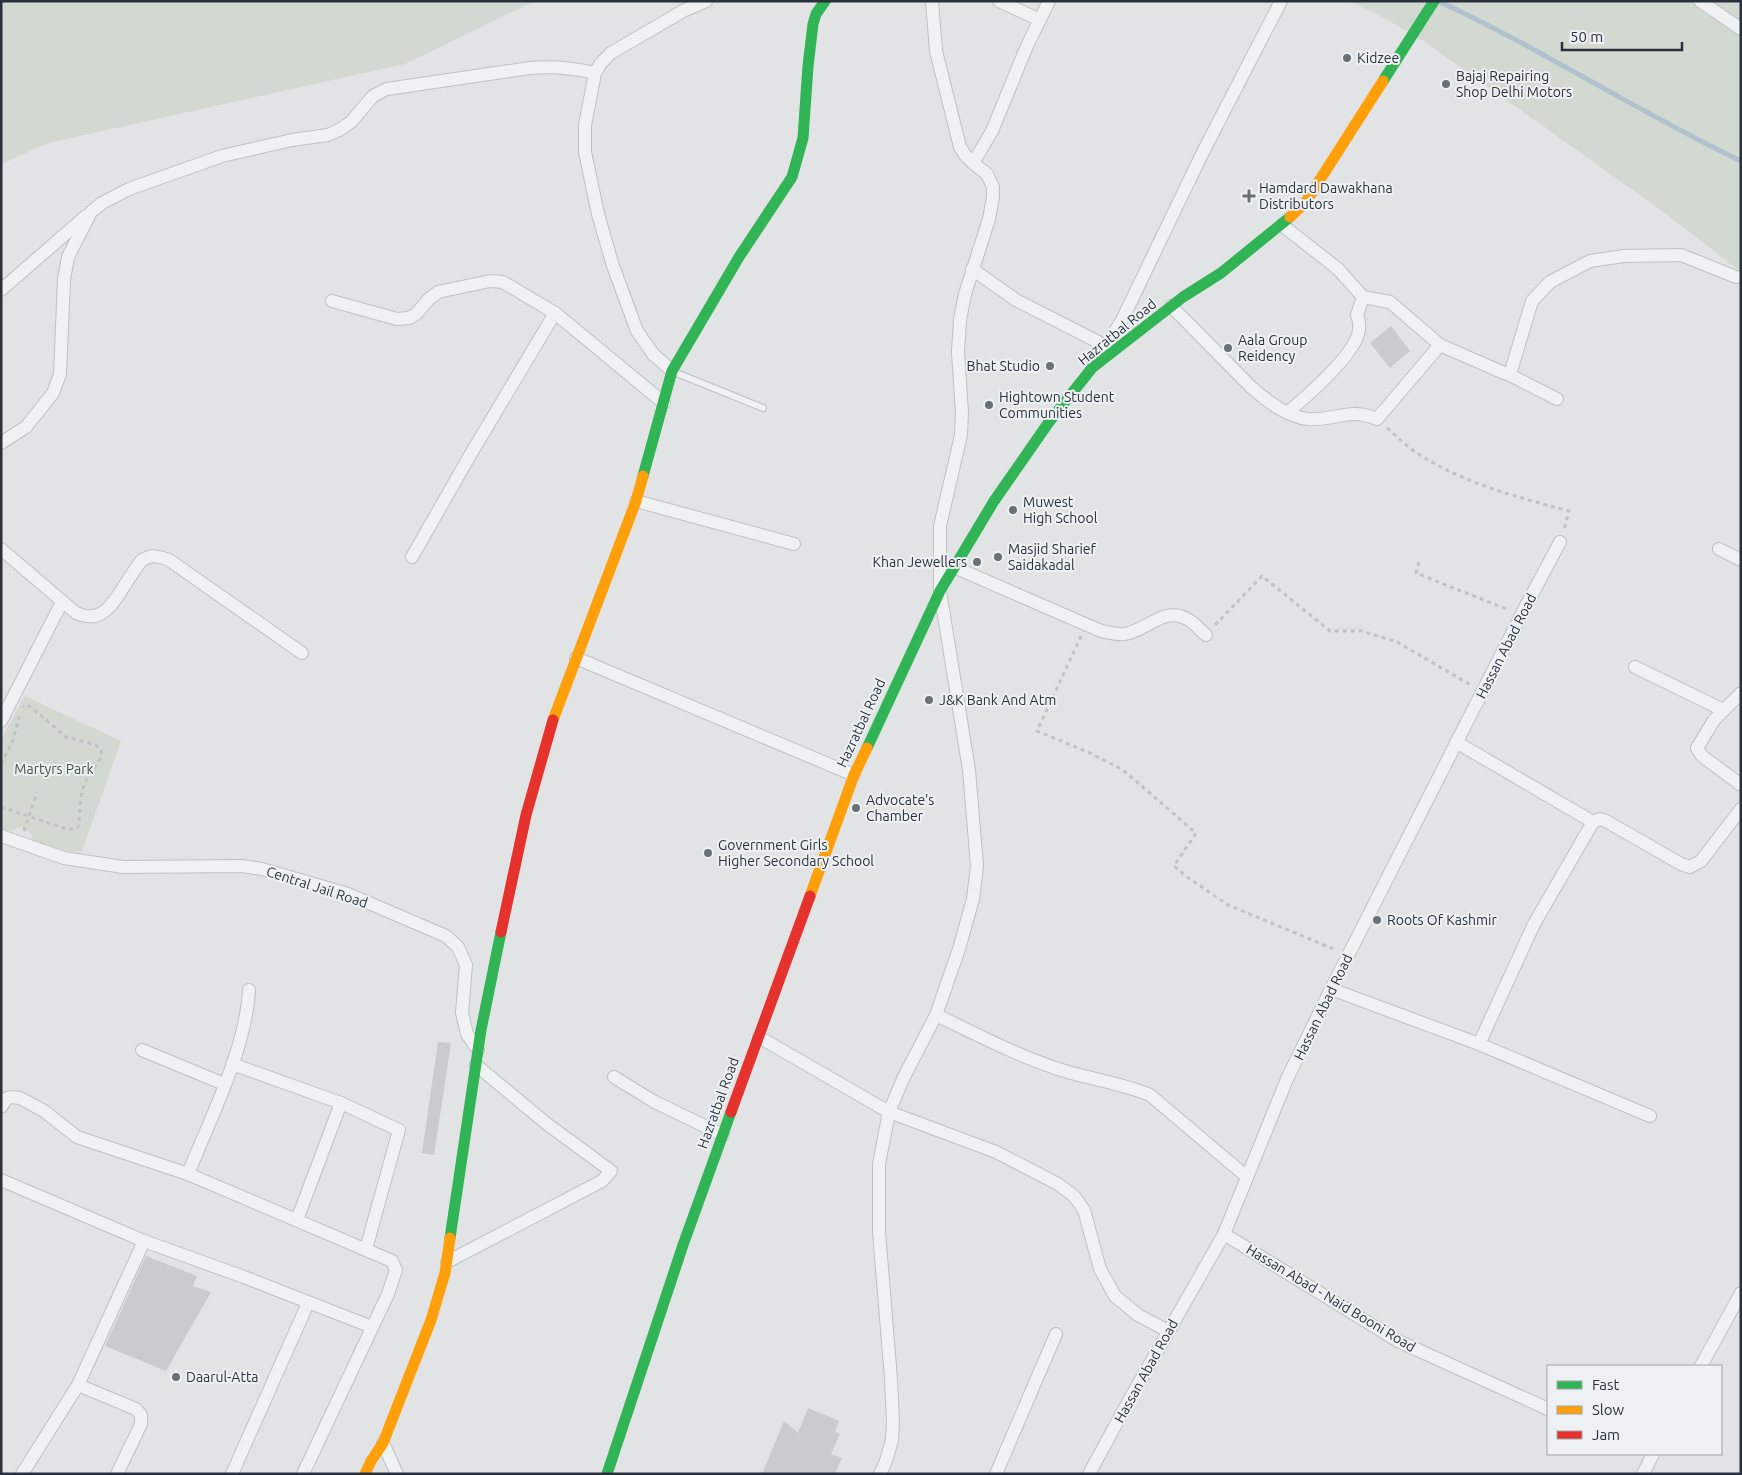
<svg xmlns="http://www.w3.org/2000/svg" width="1742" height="1475" font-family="Ubuntu,sans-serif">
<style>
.green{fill:#d2d9d1}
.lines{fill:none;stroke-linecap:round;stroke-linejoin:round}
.stream{stroke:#b1c1cd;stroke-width:5}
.building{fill:#c9cbcd}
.lane-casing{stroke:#bfc1c3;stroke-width:8}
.street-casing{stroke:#bfc1c3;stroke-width:14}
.path{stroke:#c1c2c5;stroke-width:3;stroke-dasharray:4 4;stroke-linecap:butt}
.lane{stroke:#eff1f2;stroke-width:6}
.street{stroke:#eff1f2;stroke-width:12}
.fast{stroke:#30b455;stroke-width:11}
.slow{stroke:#ff9f0a;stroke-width:11}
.jam{stroke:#e5322d;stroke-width:11}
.poi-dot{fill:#697077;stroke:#eef1f4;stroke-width:2}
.labels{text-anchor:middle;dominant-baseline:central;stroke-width:4;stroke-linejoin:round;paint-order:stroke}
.poi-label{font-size:14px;fill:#29323c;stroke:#eef1f4;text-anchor:start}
.street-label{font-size:14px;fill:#29323c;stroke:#eef1f4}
.park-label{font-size:14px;fill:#415638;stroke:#eef1f4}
</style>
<rect width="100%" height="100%" fill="#e1e3e5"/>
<g class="green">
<path d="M1,1H535L405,64L48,143L1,164Z"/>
<path d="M1348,1H1741V272L1658,208L1422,40L1373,12Z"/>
<path d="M25,696L121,741L82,851C63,853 52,845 34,843L30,832L20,827L8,833L1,829V740Z"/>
</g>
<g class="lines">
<path class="stream" d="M1438,1C1542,49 1638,112 1741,161"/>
</g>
<g class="building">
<path d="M1391,326L1410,351L1390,368L1370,343Z"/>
<path d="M438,1042L451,1043L434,1155L422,1153Z"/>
<path d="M146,1256L197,1276L193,1286L211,1292L166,1371L105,1346Z"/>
<path d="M808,1408L839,1421L835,1432L840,1434L831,1454L842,1458L835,1474H762L784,1421L798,1433Z"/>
</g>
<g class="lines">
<defs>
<path id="lane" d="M674,372L763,408"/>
<g id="street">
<path d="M999,1L1040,20"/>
<path d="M1700,1L1741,29"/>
<path d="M973,163L992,131L1027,46L1049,1"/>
<path d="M1282,225L1338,269L1363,297L1390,302L1440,345"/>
<path d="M972,269L1016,300L1106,346"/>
<path d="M1,290L86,216"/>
<path d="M332,301L397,319L409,318L416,314L429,299L438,292L490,281L503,282L555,313L664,403"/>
<path d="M1171,306L1251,387C1267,401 1287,417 1308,419C1335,421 1349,407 1377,419L1440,345L1504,373L1508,374L1511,371L1532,301L1550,282L1590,261L1624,256L1681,255L1736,277"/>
<path d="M1099,358L1122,320L1202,154L1281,1"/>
<path d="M672,371L653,354L637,331L613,266L598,214L585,152V125L595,73L601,63L611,53L683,11L706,1"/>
<path d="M1508,374L1557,399"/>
<path d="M1287,413C1306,397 1356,354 1359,330C1360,324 1359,320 1357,315L1363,297"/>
<path d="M1,443L26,427L53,393L60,374L64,280L68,257L91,212L102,203L129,189L222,156L292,140L328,135L339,130L351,122L373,96L387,89L530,68C553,66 573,68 595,73"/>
<path d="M636,501L794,544"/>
<path d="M1,549L76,613C100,623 109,609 121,591C127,581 134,571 141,561C151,554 158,556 169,560L302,653"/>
<path d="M1719,549L1741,560"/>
<path d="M412,557L469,457L555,313"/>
<path d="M954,567L1101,631C1108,632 1116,635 1124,634C1145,632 1163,607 1185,618C1193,621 1200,630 1206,635"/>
<path d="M576,658L854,775"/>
<path d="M1635,667L1723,710"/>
<path d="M1741,693L1714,720L1697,748L1702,756L1741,785"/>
<path d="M1,721L62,602"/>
<path d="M1456,742L1593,822"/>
<path d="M1,836L64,858L123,867L242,866L262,869L348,894L446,936L458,947L466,965L462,1013L467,1034L478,1050"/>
<path d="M1331,989L1479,1044L1650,1116"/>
<path d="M936,1015C976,1034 1016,1055 1058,1069C1089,1079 1121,1083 1150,1095L1247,1177"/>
<path d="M759,1037L889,1112L996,1152L1058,1184L1074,1196L1084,1210L1100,1269L1115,1296L1138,1315L1168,1331"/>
<path d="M1479,1044L1534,924L1593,822L1600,819L1606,821L1681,864L1690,867L1701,861L1741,809"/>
<path d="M142,1050L224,1084"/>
<path d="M232,1064L341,1103L399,1130L366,1249"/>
<path d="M614,1077L653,1101L723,1135"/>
<path d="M1,1107L7,1098L11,1097L20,1098L44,1111L77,1137L188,1174L392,1261L396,1270L388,1294L303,1474"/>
<path d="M188,1174C210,1119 246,1049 249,990"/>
<path d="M1,1180L144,1241L244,1277L372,1327"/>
<path d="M297,1220L341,1103"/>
<path d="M1224,1234L1398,1341L1548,1409"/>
<path d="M447,1262L602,1181L611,1171L547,1124L476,1065"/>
<path d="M1701,1366L1741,1293"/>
<path d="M78,1385L136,1409L141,1415V1424L117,1474"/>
<path d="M383,1443L397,1474"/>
<path d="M22,1474L78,1385L144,1241"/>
<path d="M232,1474L308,1303"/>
<path d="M880,1474L886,1461L892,1440L893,1422L891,1379L879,1232V1164L889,1112L903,1079L936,1015L959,949L973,899L977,866L969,770L940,591V526L961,435L962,413L958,352L960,320L965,294L989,219L993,197V187L987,174L973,163L965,155L960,147L936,51L932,1"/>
<path d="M996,1474L1056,1334"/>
<path d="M1089,1474L1127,1404L1224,1234L1287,1079L1331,989L1528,602L1560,542"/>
<path d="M1643,1474L1653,1454"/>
</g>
</defs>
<use href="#lane" class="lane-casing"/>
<use href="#street" class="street-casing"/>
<g class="path">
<path d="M1387,428C1398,437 1408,448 1420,455C1466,484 1517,497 1569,511L1564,530"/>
<path d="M1419,562L1416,573L1509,610"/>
<path d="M1215,625L1262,576L1330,631H1362L1397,642L1471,685"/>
<path d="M1081,636L1037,731L1090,753L1123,770L1196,833L1174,866L1187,877L1228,905L1336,950"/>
<path d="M1,764L12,743L19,717"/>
<path d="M1,807L67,829H77C80,822 79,817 80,809C80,799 83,787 87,778C92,769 103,761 101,750L96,745L66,737L31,707L25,705L23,707"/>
<path d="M24,831L37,792"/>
</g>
<use href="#lane" class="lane"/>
<use href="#street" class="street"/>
<g class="fast">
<path d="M1383,81L1434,1"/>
<path d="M643,476L672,371L739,257L792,177L803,138L808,66L813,24L816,14L825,1"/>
<path d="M867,748L940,591L994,501L1049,422L1092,368L1183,297L1221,273L1290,217"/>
<path d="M450,1238L481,1030L501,932"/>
<path d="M607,1474L683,1245L731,1112"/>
</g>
<g class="slow">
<path d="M1290,217L1305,203L1383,81"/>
<path d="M553,720L636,501L643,476"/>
<path d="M810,896L854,775L867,748"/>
<path d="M365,1474L371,1461L383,1443L431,1320L445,1273L450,1238"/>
</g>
<g class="jam">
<path d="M501,932L526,815L553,720"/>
<path d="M731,1112L810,896"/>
</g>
</g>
<g class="poi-dot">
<circle cx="1347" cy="58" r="5"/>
<circle cx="1446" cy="84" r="5"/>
<path d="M1246.5 188.5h5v5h5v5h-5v5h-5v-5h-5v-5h5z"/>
<circle cx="1228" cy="348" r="5"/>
<circle cx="1050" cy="366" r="5"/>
<circle cx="989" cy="405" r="5"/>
<circle cx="1013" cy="510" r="5"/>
<circle cx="998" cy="557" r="5"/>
<circle cx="977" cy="562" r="5"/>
<circle cx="929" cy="700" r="5"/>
<circle cx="856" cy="808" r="5"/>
<circle cx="708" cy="853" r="5"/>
<circle cx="1377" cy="920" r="5"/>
<circle cx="176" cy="1377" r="5"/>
</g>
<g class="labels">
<g class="poi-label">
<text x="1357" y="58">Kidzee</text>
<text x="1456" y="76">Bajaj Repairing<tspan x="1456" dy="16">Shop Delhi Motors</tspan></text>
<text x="1259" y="188">Hamdard Dawakhana<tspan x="1259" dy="16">Distributors</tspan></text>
<text x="1238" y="340">Aala Group<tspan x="1238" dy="16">Reidency</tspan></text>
<text x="1040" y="366" text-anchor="end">Bhat Studio</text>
<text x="999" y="397">Hightown Student<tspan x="999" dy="16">Communities</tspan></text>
<text x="1023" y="502">Muwest<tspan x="1023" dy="16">High School</tspan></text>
<text x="1008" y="549">Masjid Sharief<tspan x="1008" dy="16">Saidakadal</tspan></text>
<text x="967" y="562" text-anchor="end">Khan Jewellers</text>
<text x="939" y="700">J&amp;K Bank And Atm</text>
<text x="866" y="800">Advocate's<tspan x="866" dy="16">Chamber</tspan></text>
<text x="718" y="845">Government Girls<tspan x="718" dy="16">Higher Secondary School</tspan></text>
<text x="1387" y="920">Roots Of Kashmir</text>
<text x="186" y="1377">Daarul-Atta</text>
</g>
<g class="street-label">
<text transform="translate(1117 332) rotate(-39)">Hazratbal Road</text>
<text transform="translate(1506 646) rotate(-63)">Hassan Abad Road</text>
<text transform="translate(861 723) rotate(-65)">Hazratbal Road</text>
<text transform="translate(317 887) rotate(18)">Central Jail Road</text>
<text transform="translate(1323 1007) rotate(-64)">Hassan Abad Road</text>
<text transform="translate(718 1103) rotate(-70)">Hazratbal Road</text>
<text transform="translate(1331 1298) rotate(31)">Hassan Abad - Naid Booni Road</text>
<text transform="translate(1146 1371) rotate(-61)">Hassan Abad Road</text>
</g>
<g class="park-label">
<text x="54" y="769">Martyrs Park</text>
</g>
</g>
<rect width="1742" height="1475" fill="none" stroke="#29323c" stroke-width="5"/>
<rect x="1547" y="1365" width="175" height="90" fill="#eef1f4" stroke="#9fa5aa"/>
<rect x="1557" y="1381" width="25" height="8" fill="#30b455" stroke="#9fa5aa"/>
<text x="1592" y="1390" font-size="15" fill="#29323c">Fast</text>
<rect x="1557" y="1406" width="25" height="8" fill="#ff9f0a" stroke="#9fa5aa"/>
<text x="1592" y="1415" font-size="15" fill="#29323c">Slow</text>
<rect x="1557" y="1431" width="25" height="8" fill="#e5322d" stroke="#9fa5aa"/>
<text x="1592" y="1440" font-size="15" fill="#29323c">Jam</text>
<path d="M1562 42v8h120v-8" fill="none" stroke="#29323c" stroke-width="2.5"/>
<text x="1570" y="42" font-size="15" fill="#29323c" stroke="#eef1f4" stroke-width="4" paint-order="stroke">50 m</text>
</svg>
